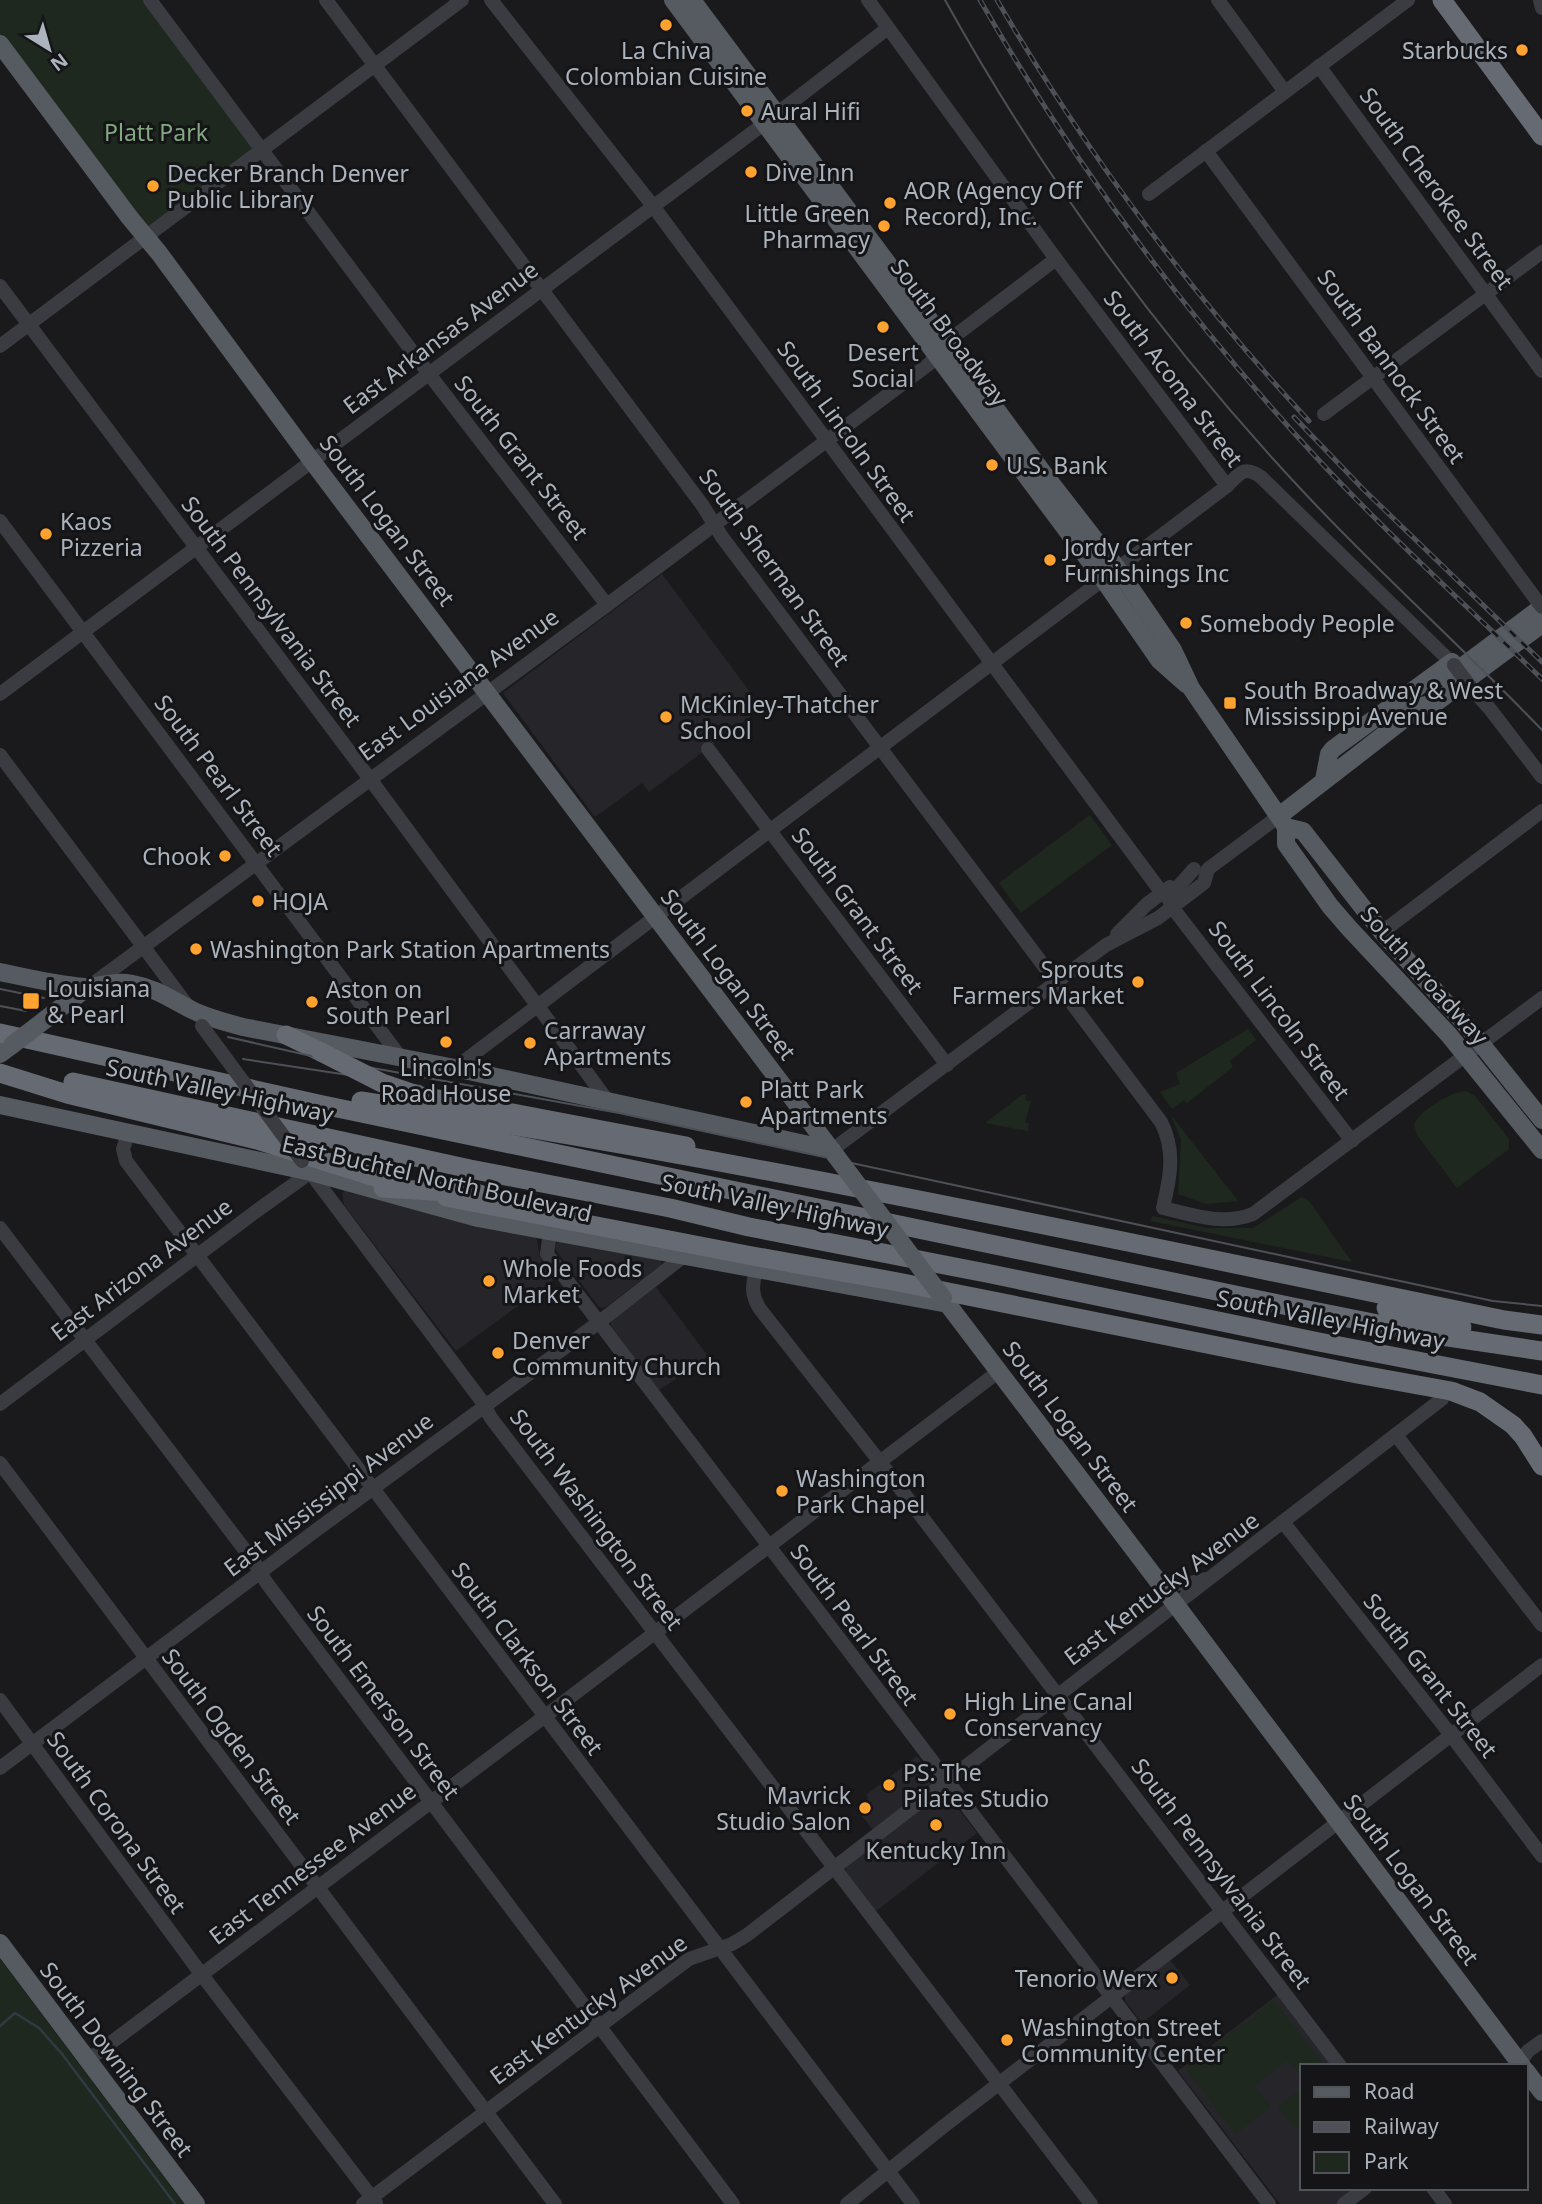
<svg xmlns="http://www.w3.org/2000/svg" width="1542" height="2204" font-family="'Noto Sans',sans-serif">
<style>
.built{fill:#26262a}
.green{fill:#1f281f}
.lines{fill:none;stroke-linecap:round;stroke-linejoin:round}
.stream{stroke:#2e3b42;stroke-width:2.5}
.minor{stroke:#3a3c42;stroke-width:14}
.major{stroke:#565a61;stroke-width:18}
.highway{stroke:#666b73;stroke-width:19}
.tram{stroke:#4d5157;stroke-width:2}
.rail-casing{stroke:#4d5157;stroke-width:5}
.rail{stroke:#151517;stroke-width:2.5;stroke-dasharray:8;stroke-linecap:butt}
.minor-bridge{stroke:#3a3c42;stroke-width:14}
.major-bridge{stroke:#565a61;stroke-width:18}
.highway-bridge{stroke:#666b73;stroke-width:19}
.poi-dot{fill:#ffa22f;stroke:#151517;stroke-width:2.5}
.labels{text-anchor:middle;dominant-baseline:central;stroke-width:6;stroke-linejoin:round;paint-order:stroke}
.poi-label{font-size:23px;fill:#abb3bd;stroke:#151517;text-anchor:start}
.park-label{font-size:23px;fill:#83a981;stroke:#151517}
.street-label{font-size:23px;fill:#abb3bd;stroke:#151517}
</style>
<rect width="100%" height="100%" fill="#1a1a1c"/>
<g class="built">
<path d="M662,574L762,708L649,792L642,783L595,817L503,693Z"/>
<path d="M346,1188L533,1234L537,1239L539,1253L542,1261L555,1279L456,1351L344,1205L342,1193Z"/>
<path d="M558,1241L660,1258L662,1264L606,1307L602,1308L599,1307L556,1250L555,1246Z"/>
<path d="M656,1287L708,1356L657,1392L612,1330L611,1324V1321Z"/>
<path d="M917,1756L977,1833L876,1911L847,1873L845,1867L880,1839L856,1808L869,1798L866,1795Z"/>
<path d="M1170,1960L1190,1985L1142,2023L1125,2001V1995Z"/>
<path d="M1280,1993L1335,2066H1302V2188H1358L1337,2204H1280L1178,2071Z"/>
</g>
<g class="green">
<path d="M0,0H144L261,150L146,237L0,43Z"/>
<path d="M1090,815L1112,845L1021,913L999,883Z"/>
<path d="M1248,1029L1256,1040L1230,1061L1233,1067L1187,1103L1184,1100L1172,1109L1160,1092L1180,1084L1176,1073Z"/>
<path d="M1466,1091L1475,1096L1509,1139V1149L1457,1188L1417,1135L1414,1124C1421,1110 1450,1092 1466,1091Z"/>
<path d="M1022,1095H1026L1025,1100L1031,1101L1025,1122L1029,1124L1028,1131L985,1123Z"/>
<path d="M1171,1115L1238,1201L1206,1204L1178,1194L1181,1140Z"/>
<path d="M1302,1197L1309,1201L1352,1262L1151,1221L1152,1216L1207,1228H1253Z"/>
<path d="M0,1959L184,2204H0Z"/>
<path d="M1274,2000L1325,2066H1302V2078L1288,2060L1255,2085L1271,2107L1235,2134L1185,2068Z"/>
<path d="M1302,2088V2126L1296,2130L1278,2107Z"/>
</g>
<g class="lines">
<path class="stream" d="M0,2026L15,2013L39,2028L62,2054L175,2204"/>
<g class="minor">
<path d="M150,0L429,374L607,605"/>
<path d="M326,0L703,506L722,537L1161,1122C1176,1151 1170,1178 1163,1208C1193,1215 1223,1226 1253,1214L1542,998"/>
<path d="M491,0L653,206L1162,893"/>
<path d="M868,0L1056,259L1227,486"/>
<path d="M1218,0L1285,92"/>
<path d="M1540,0L1542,8"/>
<path d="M1319,66L1542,371"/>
<path d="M1206,151L1538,602"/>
<path d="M1149,194L1408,0"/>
<path d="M0,286L370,779L607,1100"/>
<path d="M0,346L462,0"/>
<path d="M1324,414L1542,252"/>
<path d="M0,521L401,1058"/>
<path d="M1472,689L1490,709L1542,777"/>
<path d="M0,694L757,129L888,28"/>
<path d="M708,749L947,1065"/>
<path d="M0,755L187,1005"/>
<path d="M1194,869L1171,895L1169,900L1172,907L1352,1141"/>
<path d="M1382,932L1542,811"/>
<path d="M1117,934L1147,904L1170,887"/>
<path d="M90,986L607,605L929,364L956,335L1056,259"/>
<path d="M455,1068L1227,486C1240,473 1244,465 1261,477L1454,665"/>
<path d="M128,1134L123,1149L126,1161L913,2204"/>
<path d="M832,1150L1106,945L1158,918L1204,883L1208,869L1279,816"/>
<path d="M307,1168L481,1400L491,1418L1091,2204"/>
<path d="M0,1228L254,1562L266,1582L733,2204"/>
<path d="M550,1232L547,1254L1269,2204"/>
<path d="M756,1270C752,1286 751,1295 760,1309L880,1462L1340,2066"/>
<path d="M0,1404L255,1212L311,1172"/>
<path d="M1396,1435L1542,1625"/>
<path d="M0,1463L555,2204"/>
<path d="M1283,1522L1451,1735L1542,1856"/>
<path d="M1156,1576C1173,1587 1187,1585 1206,1579"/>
<path d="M0,1700L202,1975L376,2203"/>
<path d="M0,1768L315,1531L598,1323L684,1256"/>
<path d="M88,2060L544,1717L998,1372"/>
<path d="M1517,2066L1528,2051L1542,2041"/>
<path d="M1433,2188L1445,2204"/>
<path d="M363,2204L689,1959L732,1944L747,1935L1442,1399"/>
<path d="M847,2204L944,2126L1542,1665"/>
<path d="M1344,2204L1365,2188"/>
</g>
<g class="major">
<path d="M673,0L1103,579L1159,660L1186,684"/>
<path d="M692,0L1047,478L1117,568L1173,650L1191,688L1286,827V844L1330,906L1349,928L1449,1035L1542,1150"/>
<path d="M0,44L130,218L159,253L312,461L836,1156"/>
<path d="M1447,678L1542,607"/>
<path d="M1324,780L1329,754L1333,749L1452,662"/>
<path d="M1279,816L1421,706L1434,704L1542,624"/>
<path d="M1286,827L1303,831L1382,932L1467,1026L1542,1120"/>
<path d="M0,972C28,978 57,985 85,987C101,987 113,980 133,984C156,988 172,1000 192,1010C208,1018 225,1022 243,1027L455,1068L832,1150"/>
<path d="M46,1019L88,987"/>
<path d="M0,1054L12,1045"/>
<path d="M0,1105L311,1172L478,1218L948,1304"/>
<path d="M943,1298L1176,1605L1522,2066"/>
<path d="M0,1943L196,2204"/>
<path d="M1526,2071L1542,2092"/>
</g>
<g class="highway">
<path d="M1442,0L1542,136"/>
<path d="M0,1033L323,1105L1293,1307L1428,1334L1542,1351"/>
<path d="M286,1035L321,1052"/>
<path d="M0,1073L67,1094L257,1140L403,1186"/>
<path d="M73,1082L470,1169L670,1208L749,1227L986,1273L1319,1342L1542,1385"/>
<path d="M361,1101C744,1160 1125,1241 1504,1320L1542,1325"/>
<path d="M446,1197L747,1255L898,1282L1357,1374L1451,1391L1480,1402L1513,1425L1523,1436L1542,1466"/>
<path d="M1386,1308L1462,1327"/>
</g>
<g class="tram">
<path d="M945,0C1046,182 1170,351 1313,502C1387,580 1467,652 1542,730"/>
<path d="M0,989L44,998"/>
<path d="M0,1006L26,1011"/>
<path d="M228,1037L329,1060L619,1113L1493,1301L1542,1306"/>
<path d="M243,1059L421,1086"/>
</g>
<defs>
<g id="rail">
<path d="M980,0C1074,164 1187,317 1315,456C1387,534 1466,605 1542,679"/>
<path d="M997,0C1085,151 1190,293 1309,421"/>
<path d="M1294,417L1363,489L1542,662"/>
</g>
</defs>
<use href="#rail" class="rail-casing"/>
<use href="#rail" class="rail"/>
<g class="minor-bridge">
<path d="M1538,602L1542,607"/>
<path d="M1454,665L1472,689"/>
<path d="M202,1026L302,1161"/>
</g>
<g class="major-bridge">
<path d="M12,1045L46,1019"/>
<path d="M836,1156L943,1298"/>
</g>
<g class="highway-bridge">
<path d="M321,1052L382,1083L417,1095L686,1146"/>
<path d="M383,1188L480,1194"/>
</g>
</g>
<g class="poi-dot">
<circle cx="666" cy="25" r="7"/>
<circle cx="1522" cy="50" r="7"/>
<circle cx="747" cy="111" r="7"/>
<circle cx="751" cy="172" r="7"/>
<circle cx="153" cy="186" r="7"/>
<circle cx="890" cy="203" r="7"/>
<circle cx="884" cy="226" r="7"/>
<circle cx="883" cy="327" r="7"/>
<circle cx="992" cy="465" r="7"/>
<circle cx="46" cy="534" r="7"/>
<circle cx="1050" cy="560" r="7"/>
<circle cx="1186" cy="623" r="7"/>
<rect x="1223" y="696" width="14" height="14" rx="3.5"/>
<circle cx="666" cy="717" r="7"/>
<circle cx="225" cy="856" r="7"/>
<circle cx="258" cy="901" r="7"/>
<circle cx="196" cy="949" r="7"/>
<circle cx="1138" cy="982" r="7"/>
<rect x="22" y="992" width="18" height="18" rx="3.5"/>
<circle cx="312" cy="1002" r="7"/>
<circle cx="446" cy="1042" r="7"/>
<circle cx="530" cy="1043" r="7"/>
<circle cx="746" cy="1102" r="7"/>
<circle cx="489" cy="1281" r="7"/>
<circle cx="498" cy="1353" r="7"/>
<circle cx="782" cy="1491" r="7"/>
<circle cx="950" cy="1714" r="7"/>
<circle cx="889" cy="1785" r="7"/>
<circle cx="865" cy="1808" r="7"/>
<circle cx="936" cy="1825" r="7"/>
<circle cx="1172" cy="1978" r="7"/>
<circle cx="1007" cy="2040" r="7"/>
</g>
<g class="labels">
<g class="poi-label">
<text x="666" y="50" text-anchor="middle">La Chiva<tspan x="666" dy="26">Colombian Cuisine</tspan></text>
<text x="1508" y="50" text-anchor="end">Starbucks</text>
<text x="761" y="111">Aural Hifi</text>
<text x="765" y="172">Dive Inn</text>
<text x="167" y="173">Decker Branch Denver<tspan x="167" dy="26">Public Library</tspan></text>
<text x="904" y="190">AOR (Agency Off<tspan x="904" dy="26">Record), Inc.</tspan></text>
<text x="870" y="213" text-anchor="end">Little Green<tspan x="870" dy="26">Pharmacy</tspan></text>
<text x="883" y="352" text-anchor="middle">Desert<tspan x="883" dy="26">Social</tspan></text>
<text x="1006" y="465">U.S. Bank</text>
<text x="60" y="521">Kaos<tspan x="60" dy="26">Pizzeria</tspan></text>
<text x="1064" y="547">Jordy Carter<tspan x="1064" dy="26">Furnishings Inc</tspan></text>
<text x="1200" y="623">Somebody People</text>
<text x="1244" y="690">South Broadway &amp; West<tspan x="1244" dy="26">Mississippi Avenue</tspan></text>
<text x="680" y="704">McKinley-Thatcher<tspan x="680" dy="26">School</tspan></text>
<text x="211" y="856" text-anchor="end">Chook</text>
<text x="272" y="901">HOJA</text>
<text x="210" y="949">Washington Park Station Apartments</text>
<text x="1124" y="969" text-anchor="end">Sprouts<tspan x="1124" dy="26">Farmers Market</tspan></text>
<text x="47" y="988">Louisiana<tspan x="47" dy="26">&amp; Pearl</tspan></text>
<text x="326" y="989">Aston on<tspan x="326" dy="26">South Pearl</tspan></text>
<text x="544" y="1030">Carraway<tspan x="544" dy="26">Apartments</tspan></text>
<text x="446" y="1067" text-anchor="middle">Lincoln's<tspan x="446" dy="26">Road House</tspan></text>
<text x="760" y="1089">Platt Park<tspan x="760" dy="26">Apartments</tspan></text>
<text x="503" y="1268">Whole Foods<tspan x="503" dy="26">Market</tspan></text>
<text x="512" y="1340">Denver<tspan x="512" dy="26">Community Church</tspan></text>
<text x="796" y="1478">Washington<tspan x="796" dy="26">Park Chapel</tspan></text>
<text x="964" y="1701">High Line Canal<tspan x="964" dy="26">Conservancy</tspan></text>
<text x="903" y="1772">PS: The<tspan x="903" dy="26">Pilates Studio</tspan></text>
<text x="851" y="1795" text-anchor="end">Mavrick<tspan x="851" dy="26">Studio Salon</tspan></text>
<text x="936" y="1850" text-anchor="middle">Kentucky Inn</text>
<text x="1158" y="1978" text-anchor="end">Tenorio Werx</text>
<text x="1021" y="2027">Washington Street<tspan x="1021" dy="26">Community Center</tspan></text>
</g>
<g class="park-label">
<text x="156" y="132">Platt Park</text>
</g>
<g class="street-label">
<text transform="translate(1437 188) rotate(54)">South Cherokee Street</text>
<text transform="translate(950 332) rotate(53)">South Broadway</text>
<text transform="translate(440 337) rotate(-37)">East Arkansas Avenue</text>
<text transform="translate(1392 366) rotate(54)">South Bannock Street</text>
<text transform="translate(1174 378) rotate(53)">South Acoma Street</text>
<text transform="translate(847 431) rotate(54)">South Lincoln Street</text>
<text transform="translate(522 457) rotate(52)">South Grant Street</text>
<text transform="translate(388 520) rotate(53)">South Logan Street</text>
<text transform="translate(775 567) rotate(54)">South Sherman Street</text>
<text transform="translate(272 611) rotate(53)">South Pennsylvania Street</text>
<text transform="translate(458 684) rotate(-36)">East Louisiana Avenue</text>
<text transform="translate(219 775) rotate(53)">South Pearl Street</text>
<text transform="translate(858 910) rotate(53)">South Grant Street</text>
<text transform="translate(729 974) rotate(53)">South Logan Street</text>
<text transform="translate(1425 975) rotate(48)">South Broadway</text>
<text transform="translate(1280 1010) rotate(53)">South Lincoln Street</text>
<text transform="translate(220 1090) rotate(12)">South Valley Highway</text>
<text transform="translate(437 1178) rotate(13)">East Buchtel North Boulevard</text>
<text transform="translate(775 1205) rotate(12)">South Valley Highway</text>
<text transform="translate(141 1269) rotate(-37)">East Arizona Avenue</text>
<text transform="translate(1331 1319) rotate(11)">South Valley Highway</text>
<text transform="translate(1071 1426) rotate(53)">South Logan Street</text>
<text transform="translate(328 1494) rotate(-37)">East Mississippi Avenue</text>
<text transform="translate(597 1519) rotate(53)">South Washington Street</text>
<text transform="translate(1161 1588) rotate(-37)">East Kentucky Avenue</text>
<text transform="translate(855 1624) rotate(53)">South Pearl Street</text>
<text transform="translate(528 1658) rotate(53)">South Clarkson Street</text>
<text transform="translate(1431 1675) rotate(52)">South Grant Street</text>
<text transform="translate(384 1702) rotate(53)">South Emerson Street</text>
<text transform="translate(232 1736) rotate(53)">South Ogden Street</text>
<text transform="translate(117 1822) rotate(54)">South Corona Street</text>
<text transform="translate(312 1863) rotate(-37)">East Tennessee Avenue</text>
<text transform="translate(1222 1873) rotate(53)">South Pennsylvania Street</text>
<text transform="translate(1412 1879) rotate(53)">South Logan Street</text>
<text transform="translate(588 2009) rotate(-36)">East Kentucky Avenue</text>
<text transform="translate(117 2059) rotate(53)">South Downing Street</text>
</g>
</g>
<rect x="1300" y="2064" width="228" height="126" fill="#151517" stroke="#515459" stroke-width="2"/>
<rect x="1314" y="2087" width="35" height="10" fill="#565a61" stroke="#515459" stroke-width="2"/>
<text x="1364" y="2099" font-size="21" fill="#abb3bd">Road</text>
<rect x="1314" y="2122" width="35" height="10" fill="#4d5157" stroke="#515459" stroke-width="2"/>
<text x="1364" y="2134" font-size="21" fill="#abb3bd">Railway</text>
<rect x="1314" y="2152" width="35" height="21" fill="#1f281f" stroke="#515459" stroke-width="2"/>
<text x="1364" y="2169" font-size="21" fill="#abb3bd">Park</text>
<g transform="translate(49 49) rotate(143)" stroke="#151517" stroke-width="5" paint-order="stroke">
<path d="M0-5L12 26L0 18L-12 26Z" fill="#abb3bd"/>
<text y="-10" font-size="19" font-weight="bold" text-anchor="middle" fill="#abb3bd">N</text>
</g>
</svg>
